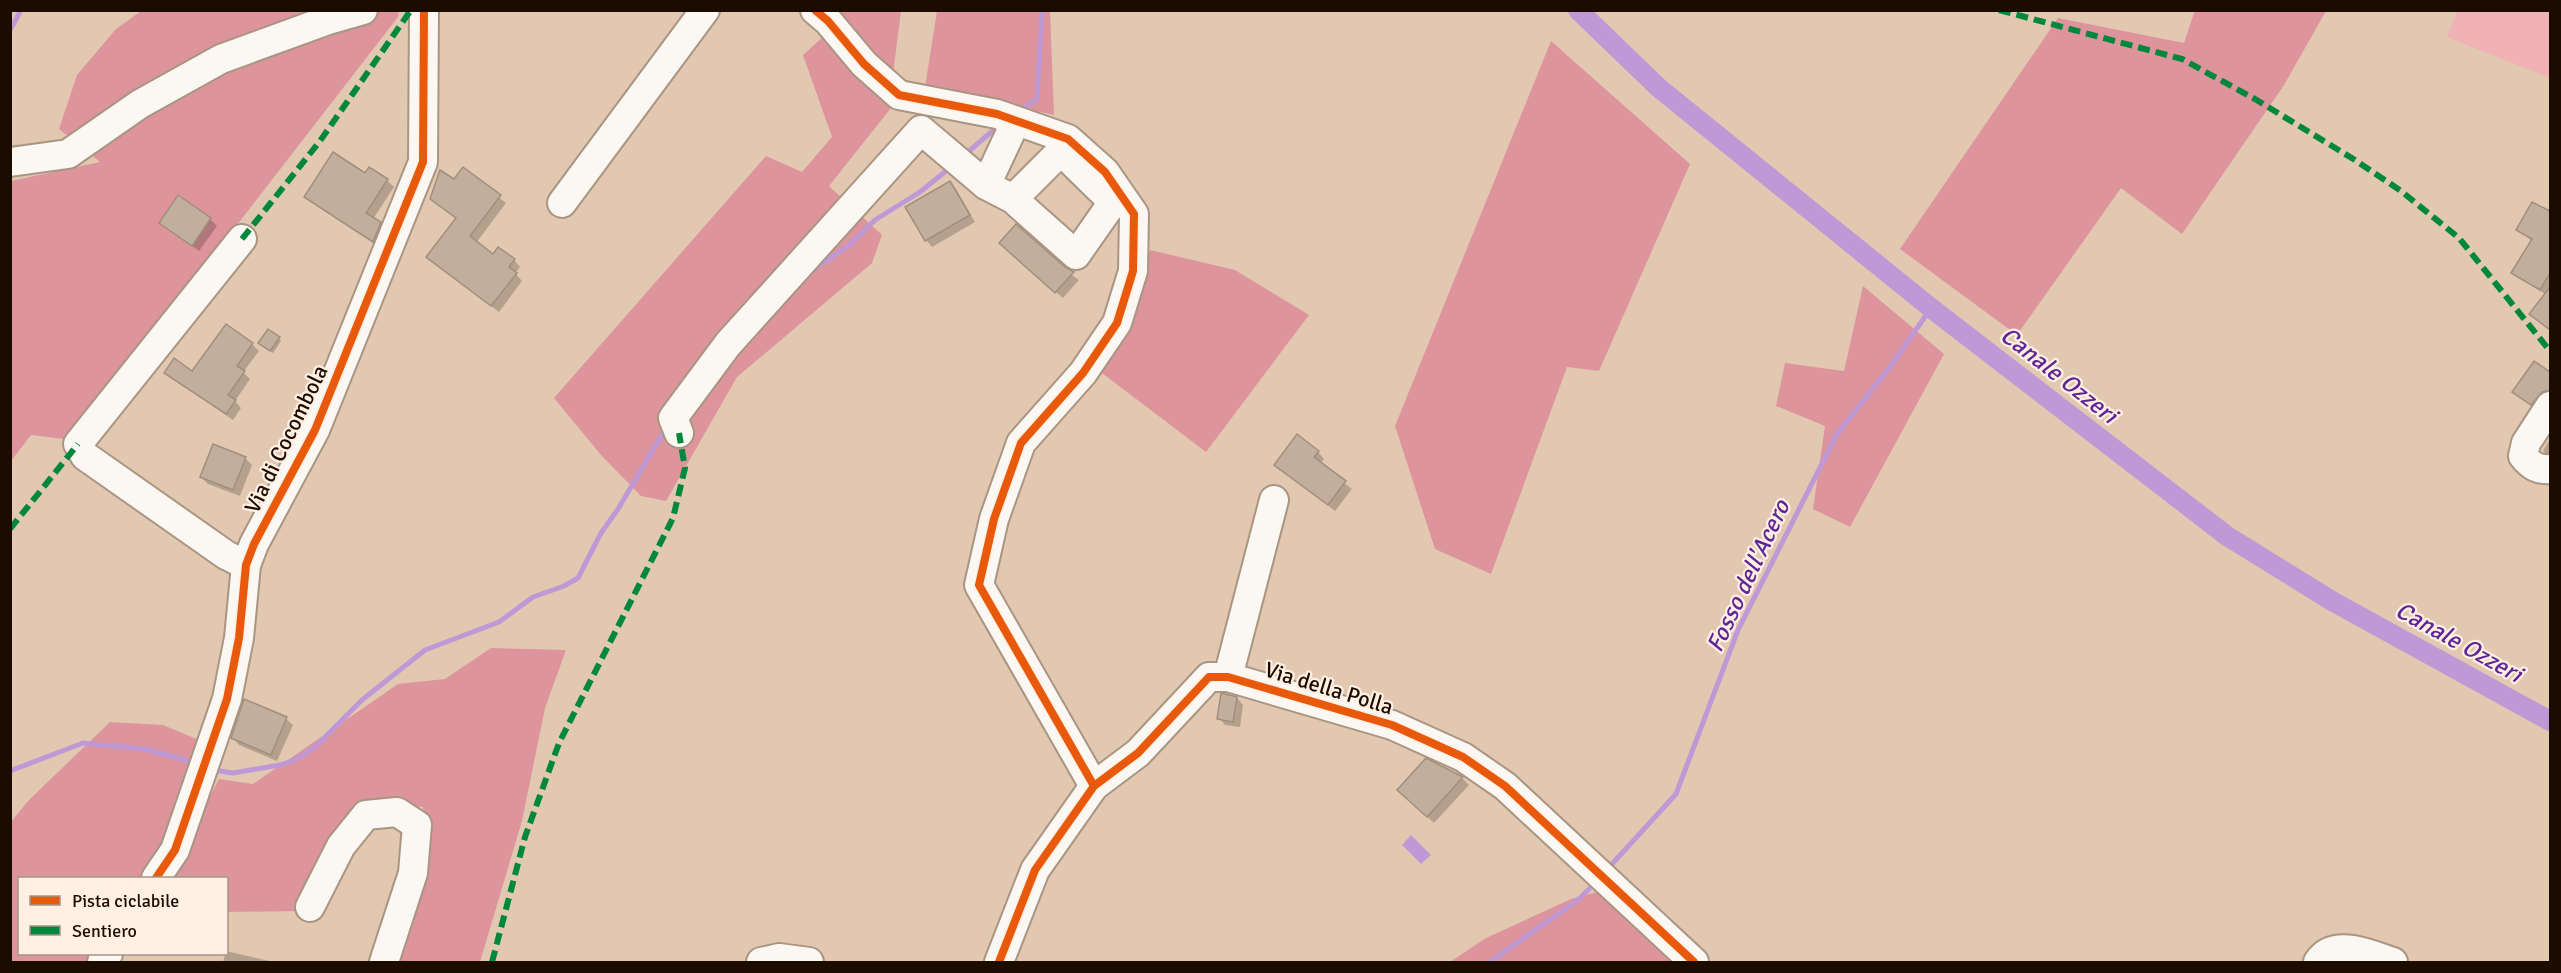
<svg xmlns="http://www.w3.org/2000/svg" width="2561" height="973" font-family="Signika,sans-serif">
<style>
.green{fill:#f0b2b4}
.forest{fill:#de949c}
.water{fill:#bf99d6}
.shadow{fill:#0003}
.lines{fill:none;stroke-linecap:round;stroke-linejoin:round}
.stream{stroke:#bf99d6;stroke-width:5}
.canal{stroke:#bf99d6;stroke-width:20}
.building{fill:#c2ae9c;stroke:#a28e7c;stroke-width:1.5}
.minor-casing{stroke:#a99582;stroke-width:32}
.minor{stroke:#fbf7f3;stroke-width:28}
.quiet{stroke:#00873e;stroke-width:6;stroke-dasharray:12 6;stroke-linecap:butt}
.cycleway-casing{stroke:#fff0e3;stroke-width:11}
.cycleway{stroke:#e8590c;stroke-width:8}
.labels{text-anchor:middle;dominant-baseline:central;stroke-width:4.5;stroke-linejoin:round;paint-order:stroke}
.street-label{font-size:22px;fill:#1c0c00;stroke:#fff0e3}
.water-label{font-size:24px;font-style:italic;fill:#602596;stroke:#fff0e3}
</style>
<rect width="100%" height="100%" fill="#e2c8b1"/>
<path class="green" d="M2457,11H2550V78L2447,37Z"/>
<g class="forest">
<path d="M2195,10L2326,11L2284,85L2182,234L2121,188L2017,335L1900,249L2058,18L2184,43Z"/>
<path d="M141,11H399L398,17L121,375L64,439L31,435L11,461V181L100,162L59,129L77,75L116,29Z"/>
<path d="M830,11H901L893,74Z"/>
<path d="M937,11H1050L1054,115L925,87Z"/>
<path d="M824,36L891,108L829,186L882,235L872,263L737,377L666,501L641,496L601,455L554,398L766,156L802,172L832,137L803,55Z"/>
<path d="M1551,41L1690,164L1599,371L1567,367L1491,574L1435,549L1395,426Z"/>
<path d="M1150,250L1235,270L1309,315L1206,452L1098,370L1135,308Z"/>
<path d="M1863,286L1944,354L1850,527L1813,509L1825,426L1776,406L1785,363L1844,371Z"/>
<path d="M491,648L566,650L545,708L522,821L480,962H396L429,850L423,807L360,800L326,846L301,911L227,912L226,878H168L219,779L253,784L398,684L445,679Z"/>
<path d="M110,722L163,725L199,740L180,812L143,878H20V954H99L94,962H11L10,823L29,800Z"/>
<path d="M1597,892L1672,962H1450L1486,938L1571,899Z"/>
</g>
<path class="water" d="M1411,835L1431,855L1421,864L1402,845Z"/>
<g class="shadow">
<path d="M463,169L506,203L476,243L493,256L514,260L520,267L515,273L522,281L499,312L435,263L457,219L439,205Z"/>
<path d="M365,175L387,180L394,187L373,219L387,230L380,247L306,197Z"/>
<path d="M949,182L956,189L975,222L932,247L926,240Z"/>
<path d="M2532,204L2550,213V286L2545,294L2513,273L2532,241L2518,230Z"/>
<path d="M210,219L217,226L199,251L161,223Z"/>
<path d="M1008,250L1064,269L1079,280L1063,298Z"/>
<path d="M279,338L281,341L273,353L263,345Z"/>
<path d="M252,344L259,351L243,372L250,379L235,401L241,408L233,420L166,373H192Z"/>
<path d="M2535,363L2550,374V398L2538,411L2514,392Z"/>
<path d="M2550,439V457L2543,451Z"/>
<path d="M1318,452L1324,459L1320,464L1352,489L1335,511L1276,465Z"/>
<path d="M245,458L252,465L240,496L208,484L201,477Z"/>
<path d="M1237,698L1243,705L1240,727L1225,725L1219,718Z"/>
<path d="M286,719L293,725L277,761L239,745L233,738Z"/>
<path d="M1426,760L1463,779L1469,785L1434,823L1406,797Z"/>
<path d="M226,951L274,962H223Z"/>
</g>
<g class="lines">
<g class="stream">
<path d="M10,30L21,10"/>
<path d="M1025,107L1037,99L1042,10"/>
<path d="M969,151L996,128"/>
<path d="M812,270L847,247L875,220L920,192L946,171"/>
<path d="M214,770L233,773L280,765L295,760L316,746L362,700L425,650L499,622L533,597L564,586L578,578L601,533L618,509L663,433"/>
<path d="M10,771L83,743L145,749L196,763"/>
<path d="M1612,864L1676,794L1738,630L1837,434L1893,363L1931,308"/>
<path d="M1490,962L1579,899L1589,889"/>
</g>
<path class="canal" d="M1578,10L1659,88L1931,308L2227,536L2332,601L2550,721"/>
</g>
<g class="building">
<path d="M333,152L365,173L369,167L388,179L366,213L381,222L373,242L304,197Z"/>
<path d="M463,167L501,195L470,236L493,254L498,247L515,259L509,267L517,273L491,306L426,257L456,218L430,199L440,170L454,179Z"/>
<path d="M950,181L970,215L925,241L905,207Z"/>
<path d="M178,195L211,218L192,246L159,223Z"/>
<path d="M2532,202L2550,211V273L2540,290L2511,273L2532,239L2516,230Z"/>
<path d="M1016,224L1065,267L1074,272L1055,293L999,243Z"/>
<path d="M2550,287V330L2529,314Z"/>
<path d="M226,324L253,343L237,366L245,371L228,395L236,400L226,414L164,373L174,358L192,371Z"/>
<path d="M268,329L280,337L270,351L258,343Z"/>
<path d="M2534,361L2550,372V390L2542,392L2531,405L2512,392Z"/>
<path d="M1297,434L1319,451L1314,457L1346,481L1328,505L1274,465Z"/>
<path d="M213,444L246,457L233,490L200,477Z"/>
<path d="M1221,693L1237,697L1233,722L1217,719Z"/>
<path d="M244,699L287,717L271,755L231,738Z"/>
<path d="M1426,758L1463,777L1427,817L1397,790Z"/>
</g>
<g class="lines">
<defs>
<g id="minor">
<path d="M815,10L828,21L864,64L899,95L997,114L1068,139L1105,172L1134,214L1133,271L1117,323L1083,373L1021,443L994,519L979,585L1094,786"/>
<path d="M10,162L68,154L140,104L221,59L328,20L363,10"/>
<path d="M986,185L1013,199L1061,151L1113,202L1076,255L1013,199"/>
<path d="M562,203L705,10"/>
<path d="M242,239L78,444L85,456L226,555L246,565"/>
<path d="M2550,406L2526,443L2523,456C2531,466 2538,470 2550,469"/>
<path d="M679,433L673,418L728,344L921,130L986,185L1016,121"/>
<path d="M1228,677L1274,500"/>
<path d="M156,878L175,850L227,699L239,638L246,565L254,544L315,430L423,162L424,10"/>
<path d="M310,907L341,846L366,815L397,812L417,825L413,873L384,962"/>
<path d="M102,962L108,954"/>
<path d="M761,962L779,958L809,962"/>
<path d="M999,962L1035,870L1094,786L1138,753L1209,677H1228L1392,725L1463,757L1505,786L1694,962"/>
<path d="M2318,962C2334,937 2372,955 2393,962"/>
</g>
</defs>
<use href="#minor" class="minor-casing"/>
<use href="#minor" class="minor"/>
<g class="quiet">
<path d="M1999,10L2182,59L2255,99L2355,160L2401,191L2459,238L2550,351"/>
<path d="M242,239L320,141L411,10"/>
<path d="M10,529L78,444"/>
<path d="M492,962L525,837L559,743L673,518L685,468L679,433"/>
</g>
<defs>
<g id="cycleway">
<path d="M815,10L828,21L864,64L899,95L997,114L1068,139L1105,172L1134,214L1133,271L1117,323L1083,373L1021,443L994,519L979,585L1094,786"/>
<path d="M156,878L175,850L227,699L239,638L246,565L254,544L315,430L423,162L424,10"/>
<path d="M999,962L1035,870L1094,786L1138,753L1209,677H1228L1392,725L1463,757L1505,786L1694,962"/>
</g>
</defs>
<use href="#cycleway" class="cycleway-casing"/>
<use href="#cycleway" class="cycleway"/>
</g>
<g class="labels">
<g class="street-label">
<text transform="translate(286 439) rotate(-64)">Via di Cocombola</text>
<text transform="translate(1329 688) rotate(17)">Via della Polla</text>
</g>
<g class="water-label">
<text transform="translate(2059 375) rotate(38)">Canale Ozzeri</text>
<text transform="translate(1748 576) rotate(-65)">Fosso dell'Acero</text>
<text transform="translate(2459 642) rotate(29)">Canale Ozzeri</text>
</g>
</g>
<rect width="2561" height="973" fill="none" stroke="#1c0c00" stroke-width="24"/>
<rect x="18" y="877" width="210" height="78" fill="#fff0e3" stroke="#a49588" stroke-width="1.5"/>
<rect x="30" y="896" width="30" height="9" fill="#e8590c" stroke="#a49588" stroke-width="1.5"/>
<text x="72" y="907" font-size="18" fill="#1c0c00">Pista ciclabile</text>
<rect x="30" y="926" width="30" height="9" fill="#00873e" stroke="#a49588" stroke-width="1.5"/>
<text x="72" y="937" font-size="18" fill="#1c0c00">Sentiero</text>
</svg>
